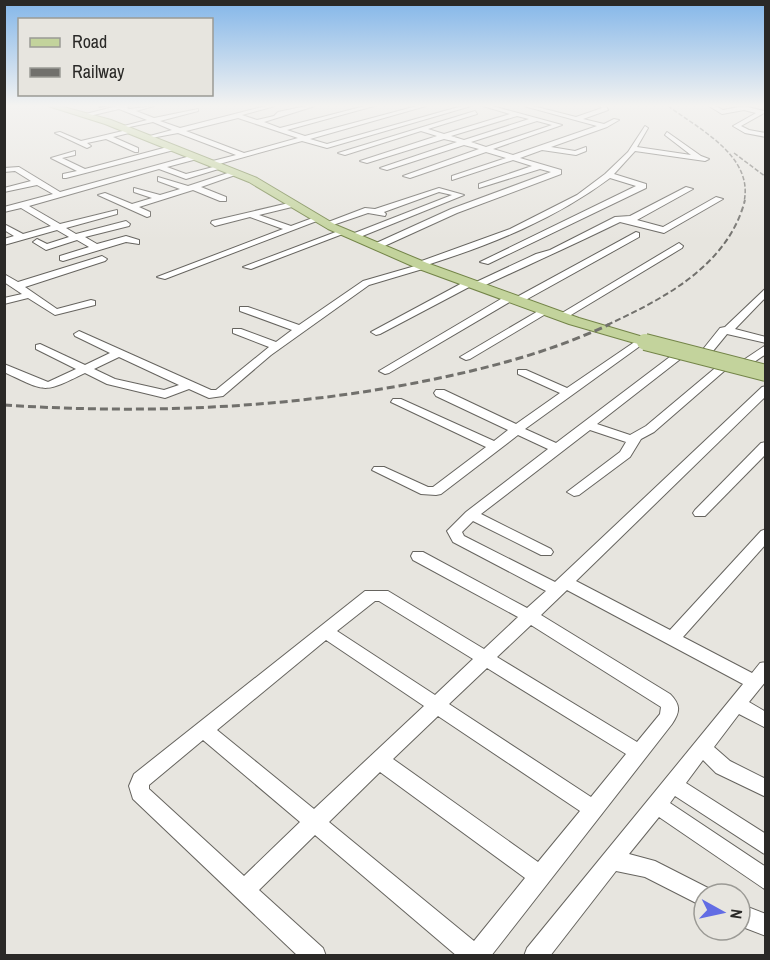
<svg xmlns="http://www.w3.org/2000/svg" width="770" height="960" font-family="'Archivo Narrow',sans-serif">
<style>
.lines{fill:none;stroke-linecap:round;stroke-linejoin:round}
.minor-casing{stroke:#66645f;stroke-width:2}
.major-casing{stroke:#738448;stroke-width:2}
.minor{fill:#fff;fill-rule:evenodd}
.major{fill:#c3d39c;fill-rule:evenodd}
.rail-far2{stroke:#71706c;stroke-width:1.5;stroke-dasharray:4.5 2;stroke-linecap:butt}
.rail-far1{stroke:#71706c;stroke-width:2;stroke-dasharray:6 3;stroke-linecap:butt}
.rail{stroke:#71706c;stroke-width:3;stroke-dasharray:8 4;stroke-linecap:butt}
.major-bridge-casing{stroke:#738448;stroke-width:18;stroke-linecap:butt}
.major-bridge{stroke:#c3d39c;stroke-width:16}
.shaded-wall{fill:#423e3d}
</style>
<rect width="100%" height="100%" fill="#e7e5df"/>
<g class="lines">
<defs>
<g id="minor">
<path d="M117,106H129L127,108L129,109L154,106L136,111L154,118L198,109V111L160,121L180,128L266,106H275L242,115L257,120L274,116L278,112L306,106H315L264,122L280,128L365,106H374L287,130L305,136L417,106H426L310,139L327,144L462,106H471L327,148L302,141L212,166H209V162L236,155L178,133L146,139V137L172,130L153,122L120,129V127L147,120L119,109L85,117L82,115ZM238,118L298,138L244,153L186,131Z"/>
<path d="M483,106H492L562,125L493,149L513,155L597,126L524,106H533L576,117L602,108L600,106H606L608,110L583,119L604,124L614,119L619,120L607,127L551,147L575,151L586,147V151L576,155L542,150L520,158L561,170V174L457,213L380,248H374V244L451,209L551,172L540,169L479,188V184L532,166L513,160L452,180V176L506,158L486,152L410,178L403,176L479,149L464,145L387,170L380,168L457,142L444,139L367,163L360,161L437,136L421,131L345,155L338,153L475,111L477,114L428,129L444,134L510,114ZM517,116L529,119L464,140L451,136ZM537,121L552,125L486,147L471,142Z"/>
<path d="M709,106H716L723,110L744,106L764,111V113L741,126L749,130L766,133V137L745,133L733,126L756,113L744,110L722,114Z"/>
<path d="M645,126L648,128L637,147L691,155L665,135L667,132L701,156L709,159L705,161L635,151L614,174L646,184V188L488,264L480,262L636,186L610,178C555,219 493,244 427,265L426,268L369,285L271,355L223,396L209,398L189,389L165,398L107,384L85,373C42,394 47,392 4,372V364L48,382L76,369L36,349V345L40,344L85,365L110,353L75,336L74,334L79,331L211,390H216L269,347L233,333V329H241L276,342L292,330L240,311V307H248L299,325L363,281L415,266L416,263L510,229L577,195L605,174L628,152ZM119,357L179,385L164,390L115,379L94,369Z"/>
<path d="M131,129L133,132L113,137L138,148V152H135L106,139L87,143L91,146L87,148L55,133L60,132L81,141Z"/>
<path d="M171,146L175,148L174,150L66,178H63V174L77,171L51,158L75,151V155L62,158L85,169Z"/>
<path d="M194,155L198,157L197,159L167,167L186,174L221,165L225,167L186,179L159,169L29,206L60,224L117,210V214L66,228L76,234L126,221L130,224L129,226L85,237L97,244L126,236L139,240V244L126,242L63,261L60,260V256L89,247L77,240L46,250L33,242L37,239L47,244L69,237L57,230L4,245V239L14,236L4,230V224L23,234L51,226L21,208L4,212V207L53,194L37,185L4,192V188L31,181L15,171L4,172V168L19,167L60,192Z"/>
<path d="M234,171L241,173L201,187L226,197V201H220L193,190L139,207L150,212V216L147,217L98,195L105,193L132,204L152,198L134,192V188L160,195L180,189L158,181V177L188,186Z"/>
<path d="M686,187L693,189L637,220L663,227L716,197L723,199L664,233L620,222C573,245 526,266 479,288H473L471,286L380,334L376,335L371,332L466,281H472L474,283L536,254L550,250L615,217L630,216Z"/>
<path d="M439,188L464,195L355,239L351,236L352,234L452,195L439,192L384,212L386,214L385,216L368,213L330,226L323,224L365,208L375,209Z"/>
<path d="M293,202H296V206L259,215L291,226L318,216L322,219L165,279L157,277L283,229L250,217L215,226L211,223L212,221Z"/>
<path d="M341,230L348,232L251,269L243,267Z"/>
<path d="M636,232L639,233V237L522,302L513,300L389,373L385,374L379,371L506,296L515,298Z"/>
<path d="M679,243L683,246L682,248L566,318H558L557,316Z"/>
<path d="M102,256L107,259L105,261L25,287L57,309L91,300L95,301V305L55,315L28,298L4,304V298L22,294L4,282V274L18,282Z"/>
<path d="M766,288V297L735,329L766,337V343L727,334L704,362H696V358L720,328L725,327Z"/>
<path d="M545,307L550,310L549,312L470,359L466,360L460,357Z"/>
<path d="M636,341L641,344L640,346L525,429L556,443L675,353H683V357L597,424L630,435L646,426L720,364H728L730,366L654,432L641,439L630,457L579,495L574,496L567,492L620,452L626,442L590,430L481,514L551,549L553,552L551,555H541L473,521L462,532L464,536L555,582L762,387L766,386V396L576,581L670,630L761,531L766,529V544L683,637L752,673L760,663L766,662V681L749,702L766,712V728L739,714L714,747L730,761L766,779V797L716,773L703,760L686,783L766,834V855L675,796L670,803L766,867V890L659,817L629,854L655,861L712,890L713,894H704V907L645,877L616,871L550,956H524L527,948L743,684L567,590L541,615L670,694C681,705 680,712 672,724L491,956H457L315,835L259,890L323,948L326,956H298L133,799L129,786L134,774L365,591H388L484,649L518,617L413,560L411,556L413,552H423L527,608L546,591L453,542L447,531L466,512L548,449L518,435L441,494L436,495L421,494L372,470L374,467H384L428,487H433L486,447L391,402L393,399H401L494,441L508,430L436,396L434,393L436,390H444L516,424L560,393L518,374V370H526L567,388ZM375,601H379L473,659L435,695L337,631ZM531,625L661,707L660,714L637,742L497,657ZM326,640L424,706L314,809L217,730ZM487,668L626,754L591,797L449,704ZM438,716L580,811L538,862L393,759ZM203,740L300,822L244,876L149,789V785ZM380,772L525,878L474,941L329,822Z"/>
<path d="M766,345V354L741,371H733V367Z"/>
<path d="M766,442V454L705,516H695L693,513L695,510L761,443Z"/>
<path d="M740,904L766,914V936L740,926Z"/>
</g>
<path id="major" d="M48,106H60L111,120L257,178L336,225L427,263L579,318L650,339L652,342L645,346L569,324L419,269L328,229L249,182L105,124Z"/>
</defs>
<use href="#minor" class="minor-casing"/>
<use href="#major" class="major-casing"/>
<use href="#minor" class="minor"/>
<use href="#major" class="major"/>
<g class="rail-far2">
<path d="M668,106C699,129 754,156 744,202"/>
<path d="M734,153L766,177"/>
</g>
<path class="rail-far1" d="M607,325C663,299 728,266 745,200"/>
<path class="rail" d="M4,405C142,414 279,409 415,383C482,370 549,353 610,324"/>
<defs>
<path id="major-bridge" d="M645,342L766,373"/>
</defs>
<use href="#major-bridge" class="major-bridge-casing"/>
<use href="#major-bridge" class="major-bridge"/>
</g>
<path class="shaded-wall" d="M98,106H111L99,108Z"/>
<linearGradient id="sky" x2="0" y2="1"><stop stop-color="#83b6e9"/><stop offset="0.44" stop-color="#f4f3f1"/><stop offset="1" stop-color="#f4f3f1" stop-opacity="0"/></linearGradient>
<rect width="770" height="240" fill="url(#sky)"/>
<rect width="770" height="960" fill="none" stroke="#2a2927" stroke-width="12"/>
<rect x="18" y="18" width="195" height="78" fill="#e7e5df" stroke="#9b9a95" stroke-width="1.5"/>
<rect x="30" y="38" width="30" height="9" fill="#c3d39c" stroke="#9b9a95" stroke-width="1.5"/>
<text x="72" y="48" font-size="18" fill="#2a2927">Road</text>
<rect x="30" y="68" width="30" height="9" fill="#71706c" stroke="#9b9a95" stroke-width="1.5"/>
<text x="72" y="78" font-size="18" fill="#2a2927">Railway</text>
<g transform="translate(722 912) rotate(98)"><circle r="28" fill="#e7e5df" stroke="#9b9a95" stroke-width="1.5"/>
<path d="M0-4.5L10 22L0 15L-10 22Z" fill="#626ce4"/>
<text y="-9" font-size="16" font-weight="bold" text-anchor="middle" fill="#2a2927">N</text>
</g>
</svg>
